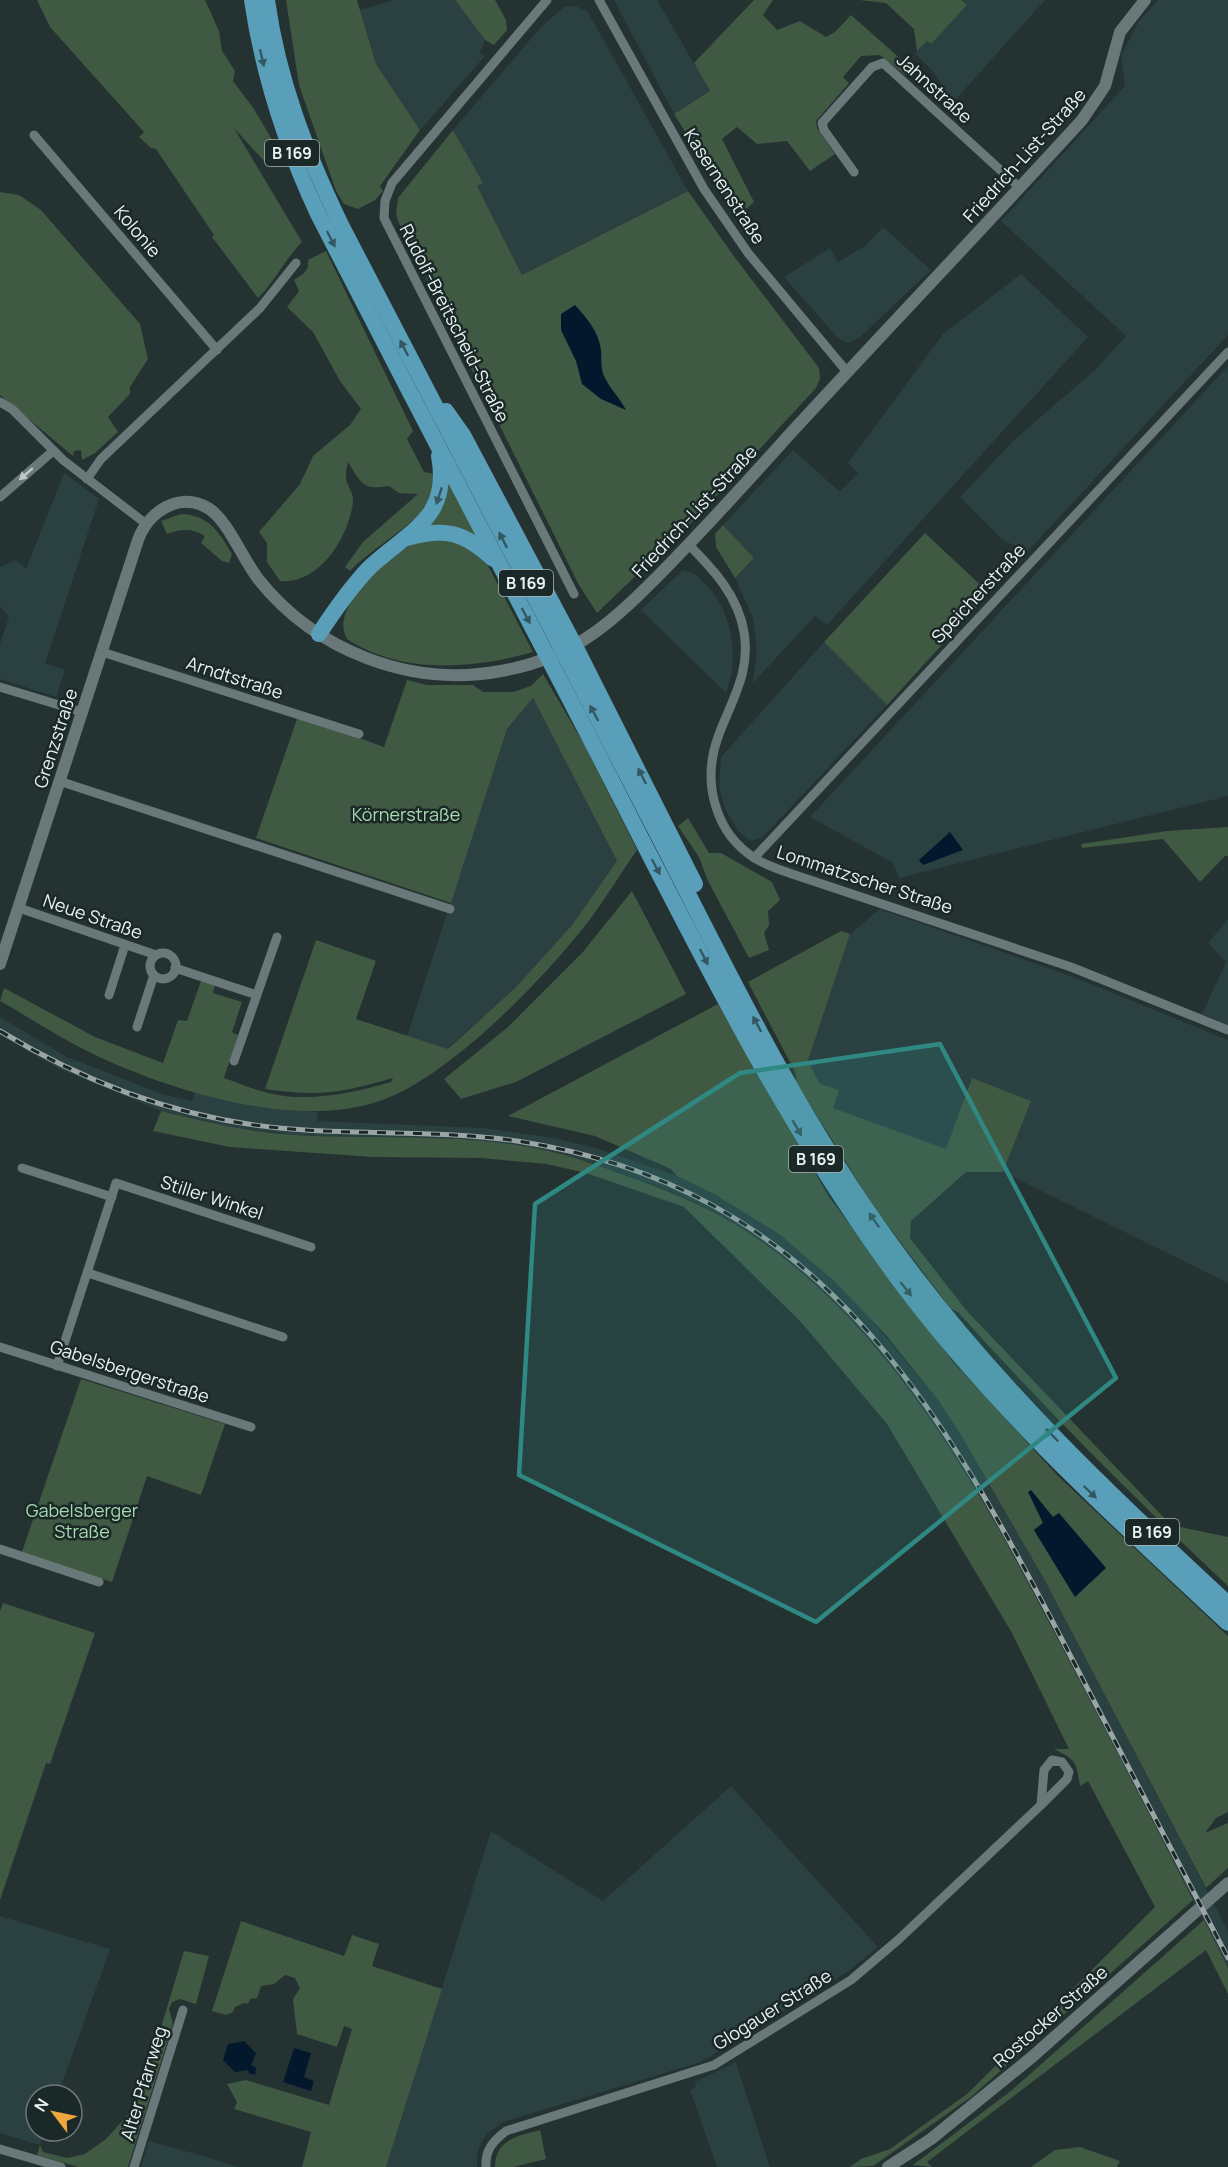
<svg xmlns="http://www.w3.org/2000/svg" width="1228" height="2167" font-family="Manrope,sans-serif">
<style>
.built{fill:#2a4041}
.green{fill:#405943;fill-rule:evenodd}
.water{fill:#03182d}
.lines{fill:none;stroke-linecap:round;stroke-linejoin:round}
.minor{stroke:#697878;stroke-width:9}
.tertiary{stroke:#697878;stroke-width:12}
.trunk{stroke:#599fb9;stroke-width:16}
.rail-casing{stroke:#9ba5a5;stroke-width:5}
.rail{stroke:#1b2828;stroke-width:3;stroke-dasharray:9;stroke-linecap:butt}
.oneway{fill:#345862}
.oneway2{fill:#bcc7c7}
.marked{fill:#308882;fill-opacity:0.2;stroke:#308882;stroke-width:4.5;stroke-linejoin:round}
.labels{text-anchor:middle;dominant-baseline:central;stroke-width:5;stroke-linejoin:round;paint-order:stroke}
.shield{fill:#1b2828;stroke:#abb5b5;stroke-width:1.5}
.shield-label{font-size:16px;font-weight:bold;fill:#e9f1f1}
.street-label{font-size:18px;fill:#e9f1f1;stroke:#1b2828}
.park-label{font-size:18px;fill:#a7daae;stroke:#1b2828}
</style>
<rect width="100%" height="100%" fill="#243232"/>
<g class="built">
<path d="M394,0H455L485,40L480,53L485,56L420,130L376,64L360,10Z"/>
<path d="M614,0H657L710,91L674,114Z"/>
<path d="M860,0H1045L947,109L942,102L941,83L932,70L915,54L917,51L914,29L886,3Z"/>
<path d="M1158,0H1228V335L1027,552L1003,540L960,497L1014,440L1095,370L1126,336L1001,221L1125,86L1121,56L1139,21Z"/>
<path d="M576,6L588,12L688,191L522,275L477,186L482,183L453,130L541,27L564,7Z"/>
<path d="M883,227L931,270L859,338L848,343L838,338L784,277L830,248L838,262L865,246Z"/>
<path d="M1021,274L1088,337L827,625L815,616L753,683L757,652L753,618L735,578L754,558L723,525L793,450L840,492L858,473L848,463L943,334Z"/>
<path d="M1228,366V796L899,878L893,863L810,817Z"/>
<path d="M64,473L99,499L45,663L65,670L56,697L0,679V644L9,617L0,606V567L16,560L26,569Z"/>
<path d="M683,570L695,574L712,591L723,609L730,629L733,649L732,673L726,693L641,610Z"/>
<path d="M824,642L887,705L762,838L750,841L739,832L725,809L719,787L721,757Z"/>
<path d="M533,698L617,861L572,925L516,987L447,1049L407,1036L507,729Z"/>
<path d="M880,909L1074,977L1228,1040V1283L1003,1172L1030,1101L947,1150L832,1108L808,1061L850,934Z"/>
<path d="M1228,919V1025L1202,1014L1226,962L1208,943Z"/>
<path d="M0,1017L67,1057L165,1095L192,1101L195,1092L264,1107L318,1112L317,1121L484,1128L554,1138L596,1148L677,1176L714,1194L779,1234L834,1281L864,1311L938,1400L961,1435L1044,1579L1228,1931V1968L1030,1585L992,1520L921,1406L874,1345L823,1292L706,1208L670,1191L589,1162L550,1151L483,1142L291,1135L229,1127L161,1111L60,1069L0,1035Z"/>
<path d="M731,1786L878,1947L850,1970L701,2062L503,2122L488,2133L481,2143L477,2154V2167H386L491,1831L603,1901Z"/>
<path d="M0,1916L110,1949L58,2095H36V2131H45L40,2145L0,2133Z"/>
<path d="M736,2062L737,2066L770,2167H717L690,2090L696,2087L695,2082Z"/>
<path d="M149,2141L203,2156L239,2167H141Z"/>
</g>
<g class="green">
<path d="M37,0H205L219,31L222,51L235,71L233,81L254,109L281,155L275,165L265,162L234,128L302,242C285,259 276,280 258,298L212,237L214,235L156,149L151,148L139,137L144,132L50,27Z"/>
<path d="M286,0H357L376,64L420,130L380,186L383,191L375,200L358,209L344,204L336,191L299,85Z"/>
<path d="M455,0H495L506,20L507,30L494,45L485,40Z"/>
<path d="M754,0H773L763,15L777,30L800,21L826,37L835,32L851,15L911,68L905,75L880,55L861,56L843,77L849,83L816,121L817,128L835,154L810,171L787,141L757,144L737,127L722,139L754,202L738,216L674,114L710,91L694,63Z"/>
<path d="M860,0H961L967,5L931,44L927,41L917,51L914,29L886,3Z"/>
<path d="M453,130L483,183L477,186L522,275L688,191L733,255L819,368L820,379L816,388L697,517L597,613L579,585L398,221L396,214L398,198Z"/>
<path d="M0,192L19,195L41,210L140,324L148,359L130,387V394L108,417L118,432L95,453L82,460L81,450L74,451L73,456L0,395Z"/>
<path d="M326,251L413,431L407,439L424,472L435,474C434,480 436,491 434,497C424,519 370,549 350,571L345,567L363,542L418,494L399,493L389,486C362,491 361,482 348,462C341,487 354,487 353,502C349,537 319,585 280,581L267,562V543L259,532L300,484L313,456L350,425L361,409L340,381L313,332L287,307L299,291L294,280C304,274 309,271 308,260Z"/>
<path d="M446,473L481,539L422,529Z"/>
<path d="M181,514C209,515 219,532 232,554L229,563L222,561L201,543L205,536C192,528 181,529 167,534L161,521Z"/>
<path d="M723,525L754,558L735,578L716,547L715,534Z"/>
<path d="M925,533L989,593L887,705L824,642Z"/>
<path d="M456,537L487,564L533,652C474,669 402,675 347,639C327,606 396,549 423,539C433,536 446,538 456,537Z"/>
<path d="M543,674L585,746L637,850C621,873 607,896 591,918C547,976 450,1077 380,1101C295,1130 170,1091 91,1053C60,1038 30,1018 0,1001L4,988L95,1037L163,1063L178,1020L187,1021L201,981L215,985L213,993L242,1002L232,1032L238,1035L224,1078C238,1083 253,1089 268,1093C308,1103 352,1093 391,1082L393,1078C340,1093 320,1097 265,1089L316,940L376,961L356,1019L448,1049L516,987L572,925L617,861L533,698L507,729L451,903L256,838L298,716L384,747L407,680L427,685H473L483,692H513L531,686Z"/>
<path d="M688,818L709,853H721L772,882L780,900L768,911L769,925L764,933L769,950L749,958L708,881L699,857L678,826Z"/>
<path d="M1228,827V856H1225L1200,882L1163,839L1082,848L1081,844L1167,831Z"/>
<path d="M632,891L686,994L516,1082L461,1099L444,1079L508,1027L582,953Z"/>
<path d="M841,931L850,934L808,1061L820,1084L839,1090L833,1108L946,1149L972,1078L1031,1101L1003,1172H966L911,1221L910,1238L966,1310L1171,1525L1228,1537V1586C1133,1497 1044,1408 958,1312L951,1309L874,1207L797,1084L795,1072L748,982Z"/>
<path d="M718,1004L829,1197L953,1362L1058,1476L1228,1636V1812L1216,1818L1205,1833L1228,1823V1868L1206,1888L1044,1579L961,1435L938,1400L886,1335L834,1281L779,1234L714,1194L677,1176L671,1169L595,1136L508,1116ZM1031,1491L1053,1517L1075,1597L1034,1530L1043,1523Z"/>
<path d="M161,1111C205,1122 248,1132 294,1135C378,1140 467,1132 549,1151C575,1157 600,1166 624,1175C664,1189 704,1205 741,1228C891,1322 982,1494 1062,1647C1106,1731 1150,1815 1193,1900L971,2097L873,2166L850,2167L861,2159L890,2149L967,2094L1155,1907L1088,1781L1080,1786C1076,1760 1075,1760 1054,1749H1069L1012,1633L887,1424L801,1322L684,1207L586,1173L546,1164L482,1158L373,1157L230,1147L153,1131Z"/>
<path d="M81,1379L225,1424L201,1495L147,1476L112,1582L22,1552Z"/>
<path d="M3,1603L95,1633L50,1764L46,1763L0,1900V1611Z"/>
<path d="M1204,1920L1228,1968V1994L1206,1950L927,2162L932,2167L913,2165L1012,2090Z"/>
<path d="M241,1921L344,1956L352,1935L379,1944L372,1966L442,1989L386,2167H302L311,2132L234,2109L237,2102L227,2084L246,2080L329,2105L352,2029L344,2026L337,2047L297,2034L293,1999L300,1988L295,1978L285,1975L274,1984L261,1986L257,1998L250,1999L248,2004L244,2003L235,2007L233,2012L226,2015L212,2011Z"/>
<path d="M184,1951L209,1956L196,2004L180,1999L172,2002L169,2009L173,2024L128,2167H78L37,2155L40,2145L43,2152L67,2158L85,2154L106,2139L127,2116L141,2094Z"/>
<path d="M540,2130L546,2159L513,2167H495C495,2140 517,2136 540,2130Z"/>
<path d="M1080,2147L1120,2161L1117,2167H1031L1055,2150Z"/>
</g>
<g class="water">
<path d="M575,305C586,317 599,332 601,350C602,360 600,369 605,378C611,390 620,398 626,410L601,399L582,384L576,361L561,330V314Z"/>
<path d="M950,832L963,850L923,865L919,860Z"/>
<path d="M1031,1490L1053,1517L1059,1513L1106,1568L1075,1597L1034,1530L1043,1523L1028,1492Z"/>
<path d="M244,2041L256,2053L251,2065L256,2068L255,2075L249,2073L248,2070L235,2072L223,2060L228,2044Z"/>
<path d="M294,2048L311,2053L304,2077L314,2081L311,2091L283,2082Z"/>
</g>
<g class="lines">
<g class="minor">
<path d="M547,0L392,183L385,201L384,218L574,594"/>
<path d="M599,0L704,189L748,253L848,373"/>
<path d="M34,135L217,350"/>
<path d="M854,172L824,130L822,123L872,67L883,63L1020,188"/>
<path d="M0,402L12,409L63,460L145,523"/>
<path d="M87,479L101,459L260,308L296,263"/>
<path d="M0,497L53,451"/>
<path d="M689,545C714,570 738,596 744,632C751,673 731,701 718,737C702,781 714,833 756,859C766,865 778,869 789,873L1071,967L1228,1030"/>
<path d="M102,652L359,734"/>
<path d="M0,687L82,712"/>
<path d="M59,781L450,909"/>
<path d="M754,858L1228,352"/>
<path d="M19,908L156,955"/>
<circle cx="163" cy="966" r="13"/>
<path d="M175,968L257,995"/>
<path d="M109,995L125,945"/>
<path d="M137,1027L154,975"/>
<path d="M234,1061L277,937"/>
<path d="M22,1168L112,1197"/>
<path d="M88,1273L283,1337"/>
<path d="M0,1347L251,1427"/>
<path d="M57,1366L116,1183L311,1247"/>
<path d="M0,1549L99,1582"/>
<path d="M0,2149L61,2167"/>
<path d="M134,2167L183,2010"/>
<path d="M486,2167C485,2150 493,2141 506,2131L714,2065L851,1980L898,1940L1041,1805L1067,1779L1069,1772L1062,1762L1052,1760L1044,1770L1041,1805"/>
</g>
<g class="tertiary">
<path d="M0,964L138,540C148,512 179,491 208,508C228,520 243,560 259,580C316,651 411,688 501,671C535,665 566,653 594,633C618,616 639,595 660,574C704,529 747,482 789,435C886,330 985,226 1082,120L1105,86L1120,32L1145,0"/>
<path d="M888,2167L931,2139L1032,2057L1228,1883"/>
</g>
<g class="trunk">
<path d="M252,0C263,75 286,146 318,214C404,383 494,551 580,719C679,910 771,1107 899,1280C994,1408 1112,1515 1228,1623"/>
<path d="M267,0C278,80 306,152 341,225C447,425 550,628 655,829C728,972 798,1118 893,1247C989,1380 1108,1493 1228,1604"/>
<path d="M446,411L463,435L575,646L695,884"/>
<path d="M407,538C445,527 464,532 493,559"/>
<path d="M319,634C334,611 350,588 369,568C408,531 451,519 439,456"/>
</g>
<defs>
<path id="rail" d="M0,1031C89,1085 186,1121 291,1129C366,1135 442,1130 517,1141C820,1187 941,1406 1069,1653C1122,1755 1175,1856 1228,1958"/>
</defs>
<use href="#rail" class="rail-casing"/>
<use href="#rail" class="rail"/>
</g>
<defs><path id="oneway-solid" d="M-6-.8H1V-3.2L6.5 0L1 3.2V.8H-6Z" transform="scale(1.5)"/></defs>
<g class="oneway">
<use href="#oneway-solid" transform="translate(262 58) rotate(77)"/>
<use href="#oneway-solid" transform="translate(331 239) rotate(63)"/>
<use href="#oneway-solid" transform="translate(404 348) rotate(-117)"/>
<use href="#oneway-solid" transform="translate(439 496) rotate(108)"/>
<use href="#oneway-solid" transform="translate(503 540) rotate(-117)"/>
<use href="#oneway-solid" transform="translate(526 616) rotate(62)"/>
<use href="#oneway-solid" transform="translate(594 713) rotate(-118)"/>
<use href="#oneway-solid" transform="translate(642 776) rotate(-117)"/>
<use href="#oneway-solid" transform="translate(656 867) rotate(62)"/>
<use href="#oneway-solid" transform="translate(704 957) rotate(63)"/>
<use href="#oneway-solid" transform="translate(757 1024) rotate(-118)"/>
<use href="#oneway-solid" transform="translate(797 1128) rotate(60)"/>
<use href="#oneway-solid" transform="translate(874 1220) rotate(-125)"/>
<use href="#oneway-solid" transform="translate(906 1289) rotate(52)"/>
<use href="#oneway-solid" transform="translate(1052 1435) rotate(-134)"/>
<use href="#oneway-solid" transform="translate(1090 1492) rotate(44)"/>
</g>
<use class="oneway2" href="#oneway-solid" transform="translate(26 474) rotate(139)"/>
<path class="marked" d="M940,1044L1116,1378L816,1622L519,1475L535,1204L740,1073Z"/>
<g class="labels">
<g class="shield">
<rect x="265" y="140" width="54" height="26" rx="4.5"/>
<rect x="499" y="570" width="54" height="26" rx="4.5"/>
<rect x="789" y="1146" width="54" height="26" rx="4.5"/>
<rect x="1125" y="1519" width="54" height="26" rx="4.5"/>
</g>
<g class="shield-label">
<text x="292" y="153">B 169</text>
<text x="526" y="583">B 169</text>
<text x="816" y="1159">B 169</text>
<text x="1152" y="1532">B 169</text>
</g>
<g class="street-label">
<text transform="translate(935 88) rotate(42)">Jahnstraße</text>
<text transform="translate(1024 155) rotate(-48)">Friedrich-List-Straße</text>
<text transform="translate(725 186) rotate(57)">Kasernenstraße</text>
<text transform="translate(138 231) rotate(50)">Kolonie</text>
<text transform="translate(455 323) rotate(63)">Rudolf-Breitscheid-Straße</text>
<text transform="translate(694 511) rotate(-47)">Friedrich-List-Straße</text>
<text transform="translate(978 593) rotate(-47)">Speicherstraße</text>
<text transform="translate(235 677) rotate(18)">Arndtstraße</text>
<text transform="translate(55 738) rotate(-72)">Grenzstraße</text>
<text transform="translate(865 879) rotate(18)">Lommatzscher Straße</text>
<text transform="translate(93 916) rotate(19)">Neue Straße</text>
<text transform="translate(212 1197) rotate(18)">Stiller Winkel</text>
<text transform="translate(130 1371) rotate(18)">Gabelsbergerstraße</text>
<text transform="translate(772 2009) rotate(-32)">Glogauer Straße</text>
<text transform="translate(1050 2016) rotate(-41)">Rostocker Straße</text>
<text transform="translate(143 2083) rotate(-73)">Alter Pfarrweg</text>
</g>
<g class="park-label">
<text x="406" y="814">Körnerstraße</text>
<text x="82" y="1510">Gabelsberger<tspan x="82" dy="21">Straße</tspan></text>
</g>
</g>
<g transform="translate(54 2113) rotate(302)"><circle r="28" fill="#1b2828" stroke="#6d7878" stroke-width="1.5"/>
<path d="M0-4.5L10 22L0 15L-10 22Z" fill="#f0a63e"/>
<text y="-9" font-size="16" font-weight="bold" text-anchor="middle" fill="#e9f1f1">N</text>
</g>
</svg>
